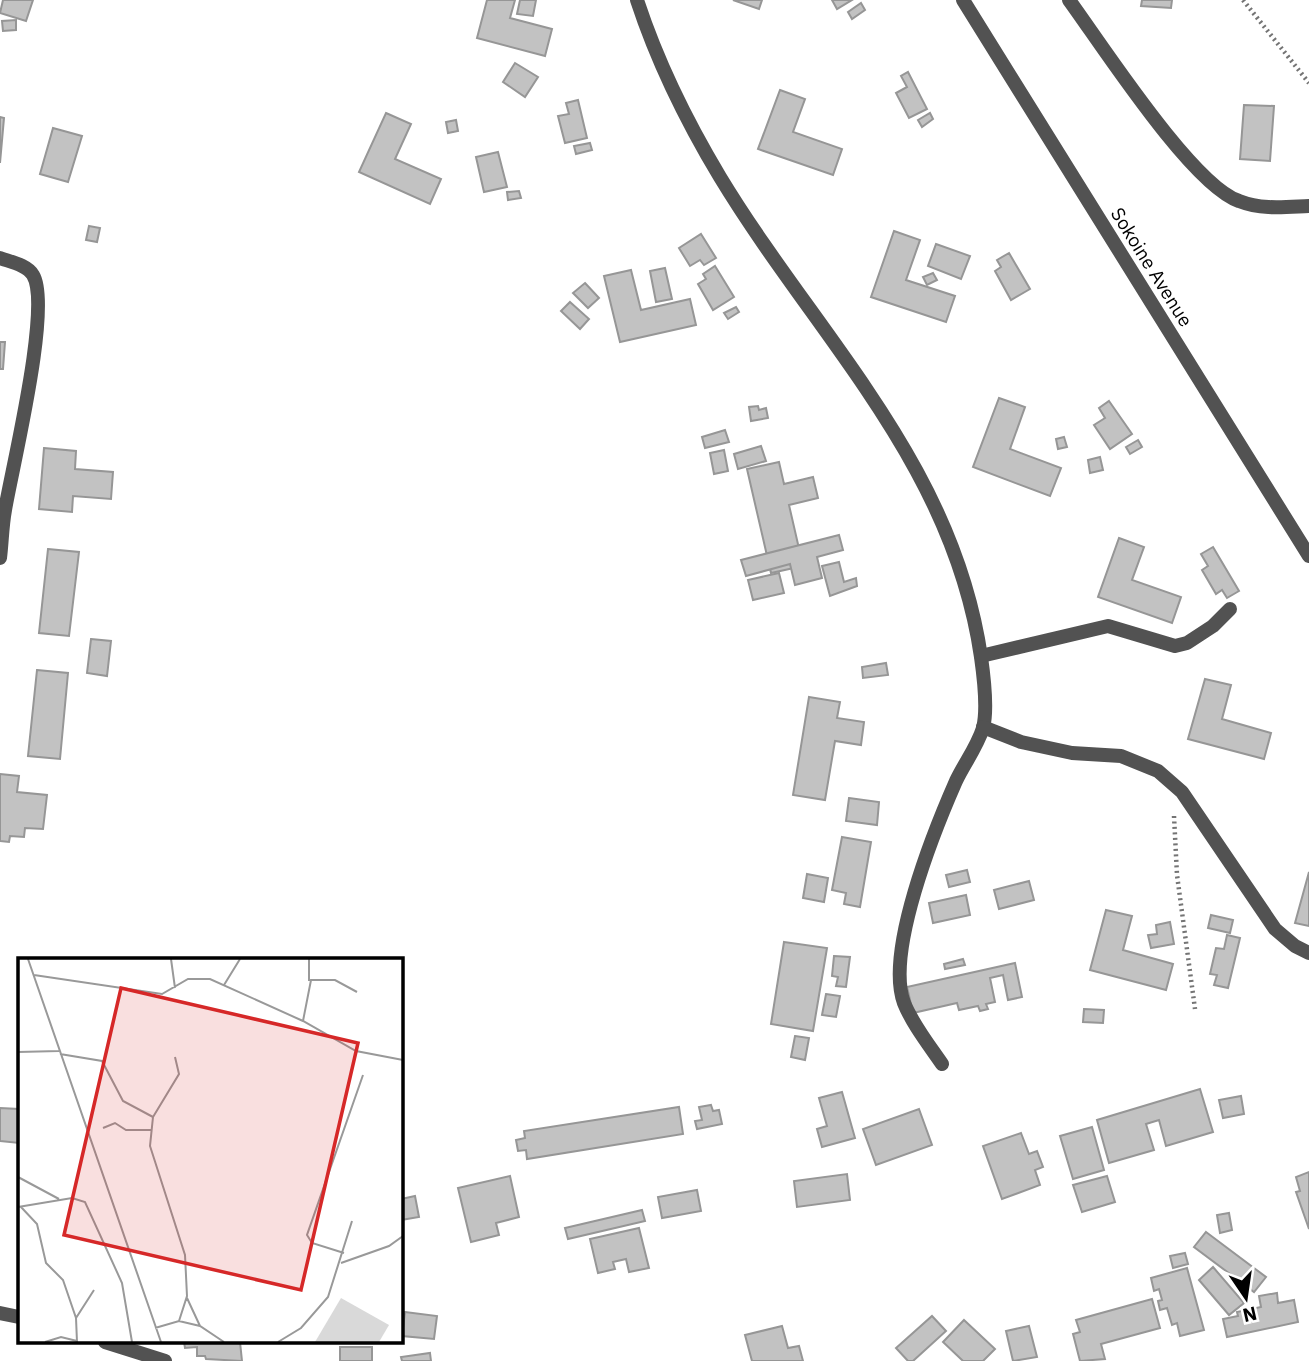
<svg xmlns="http://www.w3.org/2000/svg" width="1309" height="1361" font-family="'IBM Plex Sans',sans-serif">
<style>
.building{fill:#c2c2c2;stroke:#969696;stroke-width:2}
.lines{fill:none;stroke-linecap:round;stroke-linejoin:round}
.path{stroke:#747474;stroke-width:4.5;stroke-dasharray:2 3.5;stroke-linecap:butt}
.service{stroke:#525252;stroke-width:14}
.minor{stroke:#525252;stroke-width:14}
.tertiary{stroke:#525252;stroke-width:14}
.labels{text-anchor:middle;dominant-baseline:central;stroke-width:7;stroke-linejoin:round;paint-order:stroke}
.street-label{font-size:19px;fill:#000;stroke:#fff}
.inset-road{fill:none;stroke:#999;stroke-width:2}
.view{fill:#d62828;fill-opacity:0.15;stroke:#d62828;stroke-width:3.5}
.inset-edge{fill:none;stroke:#000;stroke-width:3.5}
</style>
<rect width="100%" height="100%" fill="#fff"/>
<g class="building">
<path d="M3,0H33L26,21L0,13Z"/>
<path d="M487,0H515L510,18L552,29L545,56L477,38Z"/>
<path d="M520,0H536L533,16L517,14Z"/>
<path d="M733,0H762L759,9Z"/>
<path d="M832,0H852L837,9Z"/>
<path d="M1142,0H1172L1171,8L1141,6Z"/>
<path d="M861,3L865,10L852,19L848,12Z"/>
<path d="M16,20V30L3,31L2,21Z"/>
<path d="M515,63L538,77L525,97L503,82Z"/>
<path d="M908,72L927,109L909,118L896,93L907,87L901,76Z"/>
<path d="M780,90L805,99L793,132L842,149L833,175L758,149Z"/>
<path d="M578,100L587,138L565,143L558,116L569,114L566,103Z"/>
<path d="M1244,105L1274,106L1270,161L1240,159Z"/>
<path d="M386,113L411,124L395,159L441,179L430,204L359,172Z"/>
<path d="M930,113L933,119L922,127L918,120Z"/>
<path d="M0,117L4,118L0,163Z"/>
<path d="M456,120L458,131L448,133L446,122Z"/>
<path d="M53,128L82,136L68,182L40,174Z"/>
<path d="M590,143L592,150L576,154L574,146Z"/>
<path d="M498,152L507,187L484,192L476,157Z"/>
<path d="M519,191L521,198L508,200L507,192Z"/>
<path d="M89,226L100,228L97,242L86,240Z"/>
<path d="M894,231L920,240L906,280L955,296L946,322L871,297Z"/>
<path d="M701,234L716,258L704,265L700,260L690,266L679,248Z"/>
<path d="M936,244L970,256L961,279L928,266Z"/>
<path d="M1009,253L1030,289L1011,300L995,271L1001,267L997,260Z"/>
<path d="M715,266L734,297L713,310L698,284L706,279L703,274Z"/>
<path d="M665,268L672,299L656,302L650,271Z"/>
<path d="M631,270L641,310L690,299L696,325L620,342L604,276Z"/>
<path d="M933,273L937,280L927,285L923,277Z"/>
<path d="M585,283L599,298L588,308L573,293Z"/>
<path d="M570,302L589,319L580,329L561,311Z"/>
<path d="M736,307L739,312L728,319L724,313Z"/>
<path d="M0,342H5L3,369H0Z"/>
<path d="M999,398L1025,407L1010,449L1061,468L1050,496L973,467Z"/>
<path d="M1109,401L1132,434L1110,449L1094,425L1105,418L1099,408Z"/>
<path d="M758,406L759,410L766,408L768,418L751,421L749,407Z"/>
<path d="M725,430L729,442L705,448L702,437Z"/>
<path d="M1064,437L1067,447L1058,449L1056,439Z"/>
<path d="M1138,440L1142,447L1130,454L1126,447Z"/>
<path d="M761,446L766,461L738,469L734,454Z"/>
<path d="M44,448L76,451L75,469L113,472L111,499L73,496L72,512L39,509Z"/>
<path d="M724,450L728,471L714,474L710,453Z"/>
<path d="M1100,457L1103,470L1090,473L1088,460Z"/>
<path d="M779,462L784,484L813,477L818,498L789,505L803,566L771,573L747,469Z"/>
<path d="M839,535L843,550L817,557L822,578L795,585L790,564L746,576L741,560Z"/>
<path d="M1119,538L1144,547L1132,580L1181,597L1172,623L1098,597Z"/>
<path d="M1213,547L1239,591L1227,598L1222,590L1216,594L1202,570L1208,566L1201,554Z"/>
<path d="M48,549L79,552L69,636L39,633Z"/>
<path d="M839,562L844,582L856,578L857,586L830,596L822,566Z"/>
<path d="M779,573L784,593L753,600L748,580Z"/>
<path d="M91,639L111,641L107,676L87,673Z"/>
<path d="M886,663L888,675L863,678L862,667Z"/>
<path d="M37,670L68,673L60,759L28,756Z"/>
<path d="M1205,679L1231,685L1222,719L1271,733L1264,759L1188,739Z"/>
<path d="M809,697L840,702L837,718L864,722L861,745L835,741L825,800L793,795Z"/>
<path d="M0,774L19,776L17,792L47,795L43,829L25,828L24,837L10,836L9,842L0,841Z"/>
<path d="M849,798L879,802L877,825L846,821Z"/>
<path d="M842,837L871,842L860,907L844,904L846,893L832,890Z"/>
<path d="M967,870L970,882L949,887L946,875Z"/>
<path d="M1309,872V926L1295,923Z"/>
<path d="M807,874L828,878L824,902L803,898Z"/>
<path d="M1029,881L1034,900L999,909L994,890Z"/>
<path d="M966,895L970,915L933,923L929,903Z"/>
<path d="M1106,910L1132,916L1123,950L1173,964L1166,990L1090,970Z"/>
<path d="M1211,915L1233,920L1230,933L1208,928Z"/>
<path d="M1170,922L1174,944L1151,948L1148,935L1157,934L1156,925Z"/>
<path d="M1227,935L1240,938L1228,988L1214,985L1217,975L1210,974L1216,948L1224,949Z"/>
<path d="M784,942L827,948L813,1031L771,1024Z"/>
<path d="M834,956L850,957L846,987L836,986L838,977L832,976Z"/>
<path d="M963,959L965,965L945,969L944,964Z"/>
<path d="M1015,963L1022,997L1008,1000L1003,975L990,978L995,1002L986,1004L988,1009L980,1011L978,1006L959,1010L957,1003L913,1013L907,987Z"/>
<path d="M826,994L840,996L836,1017L822,1015Z"/>
<path d="M1084,1009L1104,1010L1103,1023L1083,1022Z"/>
<path d="M795,1036L809,1038L805,1060L791,1057Z"/>
<path d="M1200,1089L1213,1132L1166,1146L1159,1120L1146,1124L1154,1150L1109,1163L1097,1120Z"/>
<path d="M842,1092L855,1138L822,1147L817,1129L827,1126L819,1098Z"/>
<path d="M1241,1096L1244,1114L1223,1118L1219,1100Z"/>
<path d="M711,1105L713,1111L719,1110L722,1124L697,1129L695,1121L702,1120L699,1107Z"/>
<path d="M679,1107L683,1134L527,1159L526,1150L518,1151L516,1140L525,1138L524,1131Z"/>
<path d="M0,1108L19,1109V1143L0,1141Z"/>
<path d="M919,1109L932,1145L876,1165L863,1129Z"/>
<path d="M1092,1127L1104,1170L1073,1179L1060,1136Z"/>
<path d="M1021,1133L1029,1154L1037,1151L1043,1167L1035,1170L1040,1185L1002,1199L983,1146Z"/>
<path d="M1309,1172V1229L1296,1192L1300,1191L1296,1177Z"/>
<path d="M847,1174L850,1200L797,1207L794,1181Z"/>
<path d="M510,1176L519,1217L496,1223L499,1235L471,1242L458,1188Z"/>
<path d="M1107,1176L1115,1202L1082,1212L1073,1185Z"/>
<path d="M697,1190L701,1211L662,1218L658,1197Z"/>
<path d="M415,1196L419,1217L401,1220V1199Z"/>
<path d="M642,1210L645,1221L568,1239L565,1228Z"/>
<path d="M1229,1213L1232,1230L1220,1233L1217,1215Z"/>
<path d="M639,1228L649,1268L629,1272L626,1259L613,1262L615,1269L598,1273L590,1239Z"/>
<path d="M1206,1232L1266,1277L1254,1292L1194,1247Z"/>
<path d="M1185,1253L1188,1264L1173,1268L1170,1256Z"/>
<path d="M1213,1267L1244,1303L1229,1315L1199,1280Z"/>
<path d="M1187,1268L1204,1330L1180,1336L1177,1323L1172,1325L1167,1308L1160,1310L1158,1301L1162,1300L1159,1289L1154,1291L1151,1278Z"/>
<path d="M1277,1293L1278,1303L1294,1300L1298,1322L1227,1337L1223,1319L1238,1316L1237,1312L1261,1307L1259,1296Z"/>
<path d="M1152,1299L1160,1328L1101,1344L1105,1359L1080,1361L1073,1334L1080,1332L1076,1320Z"/>
<path d="M405,1312L437,1316L434,1339L402,1336Z"/>
<path d="M932,1316L946,1331L913,1361H908L896,1348Z"/>
<path d="M964,1320L995,1349L983,1361H963L943,1342Z"/>
<path d="M782,1326L788,1348L799,1346L803,1361H752L745,1335Z"/>
<path d="M1029,1326L1037,1357L1013,1361L1006,1331Z"/>
<path d="M184,1342H240L242,1361L206,1359L205,1356H197V1347L185,1348Z"/>
<rect x="340" y="1347" width="32" height="14"/>
<path d="M430,1353L431,1361H402L401,1357Z"/>
</g>
<g class="lines">
<g class="path">
<path d="M1243,0L1309,83"/>
<path d="M1174,816L1177,875L1195,1009"/>
</g>
<g class="service">
<path d="M637,0C657,61 687,122 720,177C817,337 953,463 981,657C984,678 988,709 983,728C977,747 964,764 956,781C934,831 885,952 904,1003C913,1025 929,1045 942,1064"/>
<path d="M1069,0C1102,45 1192,185 1239,201C1262,210 1285,207 1309,206"/>
<path d="M0,258C11,262 27,265 33,275C52,306 12,468 5,510C2,526 2,542 0,558"/>
<path d="M981,656L1108,626L1175,646L1187,643L1213,626L1230,609"/>
<path d="M983,727L1021,742L1072,753L1121,756L1158,771L1182,792L1275,929L1295,946L1309,953"/>
</g>
<g class="minor">
<path d="M0,1313L19,1317"/>
<path d="M105,1342L165,1361"/>
</g>
<path class="tertiary" d="M963,0L1309,556"/>
</g>
<g class="labels">
<g class="street-label">
<text transform="translate(1152 267) rotate(58)">Sokoine Avenue</text>
</g>
</g>
<g transform="translate(18 958)">
<rect width="385" height="385" fill="#fff"/>
<path d="M323,340L371,367L361,384H297Z" fill="#d9d9d9"/>
<path class="inset-road" d="M10,1L143,384M153,1L157,30M16,17L144,36L170,21H192L285,63L338,93L385,102M291,23V1M206,27L222,1M285,63L293,22H317L339,34M0,94L41,93M42,96L84,103L105,143L135,159M157,99L161,116L135,159L132,188L167,297L169,338L161,363M85,170L97,165L108,172H133M0,219L41,241M0,249L54,240L67,244L104,325L114,384M3,249L19,266L28,305L45,322L58,360L59,384M326,295L294,285L289,277L345,117M323,305L371,288L385,278M169,340L182,368M58,360L76,332M137,370L161,363L182,368L206,384M27,384L43,379L59,383M260,384L283,370L310,339L334,263"/>
<path class="view" d="M103,30L340,85L283,332L46,277Z"/>
<rect width="385" height="385" class="inset-edge"/>
</g>
<g transform="translate(1246 1298) rotate(167)" stroke="#ffffff" stroke-width="5" paint-order="stroke">
<path d="M0-5L12 26L0 18L-12 26Z" fill="#000000"/>
<text y="-10" font-size="19" font-weight="bold" text-anchor="middle" fill="#000000">N</text>
</g>
</svg>
